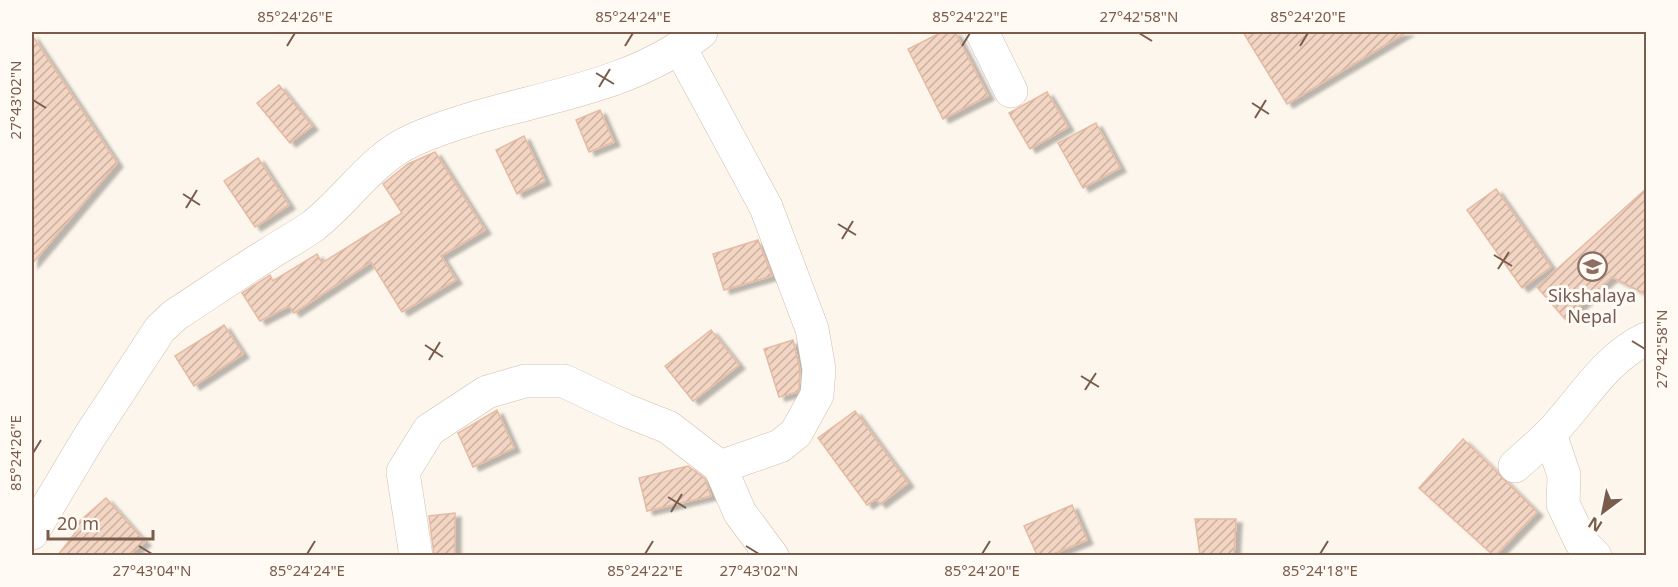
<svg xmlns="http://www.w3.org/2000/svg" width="1678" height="587" font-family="'Noto Sans',sans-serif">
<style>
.building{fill:url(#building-hatch);stroke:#e6bba3;stroke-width:1.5;filter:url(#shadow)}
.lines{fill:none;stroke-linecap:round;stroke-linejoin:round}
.minor-casing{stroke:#d1beb0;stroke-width:34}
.minor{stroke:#fff;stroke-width:33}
.ticks{fill:none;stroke:#7a5c4d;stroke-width:2}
.labels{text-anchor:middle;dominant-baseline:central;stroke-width:6;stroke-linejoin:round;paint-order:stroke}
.education-label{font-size:18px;fill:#785e54;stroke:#fffaf3}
.neatline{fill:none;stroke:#7a5c4d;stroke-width:2}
.ticks-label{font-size:15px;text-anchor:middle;fill:#7a5c4d}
</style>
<defs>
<pattern id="building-hatch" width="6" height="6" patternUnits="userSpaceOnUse" patternTransform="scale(1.5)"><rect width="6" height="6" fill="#f3d5c3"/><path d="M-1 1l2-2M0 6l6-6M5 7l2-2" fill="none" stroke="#cab0a1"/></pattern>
<filter id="shadow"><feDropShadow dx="6" dy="4" stdDeviation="1.5" flood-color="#0004"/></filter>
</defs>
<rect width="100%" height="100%" fill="#fdf6ec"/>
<g class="building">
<path d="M942,32H955L988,96L943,119L908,49Z"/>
<path d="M1243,32H1407L1287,104Z"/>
<path d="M32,35L117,163L32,264Z"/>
<path d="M279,85L312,126L290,143L257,103Z"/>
<path d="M1047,92L1068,127L1030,149L1009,113Z"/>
<path d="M600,110L614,142L589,152L576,120Z"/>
<path d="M1096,123L1120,168L1083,188L1058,143Z"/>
<path d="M524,136L545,181L517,194L496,150Z"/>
<path d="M435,152L485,230L441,256L456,280L402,312L371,262L294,313L289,306L260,321L242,293L270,275L273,281L317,254L322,263L402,213L383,184L408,164Z"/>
<path d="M258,158L289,205L255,227L224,181Z"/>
<path d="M1647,188V295L1612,277L1565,319L1537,287Z"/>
<path d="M1496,189L1551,267L1522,288L1467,210Z"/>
<path d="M758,240L772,276L724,290L713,254Z"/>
<path d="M224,325L243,354L194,386L175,356Z"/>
<path d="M711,330L739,365L693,401L665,366Z"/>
<path d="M793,340L800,370L799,390L797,392L779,397L764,349Z"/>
<path d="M497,410L514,448L473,467L458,433Z"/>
<path d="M855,411L908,483L880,504L876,499L867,505L818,438Z"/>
<path d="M1463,439L1537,512L1496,555H1493L1419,488Z"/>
<path d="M688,466L705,479L711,496L647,511L639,478Z"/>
<path d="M106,498L145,542L129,555H58L78,529L75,525Z"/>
<path d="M1072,505L1087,540L1051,555H1037L1024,526Z"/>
<path d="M455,513V555H434L429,516Z"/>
<path d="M1195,519H1236L1234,555H1200Z"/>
</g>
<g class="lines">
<defs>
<g id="minor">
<path d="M982,32L1011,91"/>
<path d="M680,48L766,207L812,329L819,369L817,395L796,433L780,446L720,467L740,513L772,556"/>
<path d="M1550,434L1564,475L1563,504L1581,542L1595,556"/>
<path d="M1515,466C1526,456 1539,445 1550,434C1581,402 1605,358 1646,339"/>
<path d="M32,533L88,439L160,329L175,315C206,295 236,274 267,255C282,245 299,236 313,226C348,199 371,159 413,140C506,98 619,98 701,32"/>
<path d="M416,556L403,472L429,430L487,392L525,381H564L625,410L668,427L720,467"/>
</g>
</defs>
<use href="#minor" class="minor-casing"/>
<use href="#minor" class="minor"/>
</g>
<path class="ticks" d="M1139,33L1152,41M287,46L295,33M625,46L633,33M962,46L970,33M1300,46L1308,33M596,73L614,84M599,87L610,69M33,100L46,108M1252,103L1269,114M1255,118L1266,100M183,194L200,205M186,208L197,190M838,224L856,235M842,239L853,221M1494,255L1512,266M1498,269L1509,252M1632,341L1645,349M425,345L443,357M429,360L440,342M1081,376L1099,387M1085,390L1096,373M33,453L41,440M668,497L686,508M671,512L682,494M139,546L152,554M746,546L759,554M307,554L315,541M645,554L653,541M982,554L990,541M1320,554L1328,541"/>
<defs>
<symbol id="school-ring" viewBox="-11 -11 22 22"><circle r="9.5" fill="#fffaf3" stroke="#8d6e63" stroke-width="1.5"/><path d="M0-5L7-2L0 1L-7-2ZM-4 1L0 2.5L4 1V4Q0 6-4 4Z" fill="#8d6e63"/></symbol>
</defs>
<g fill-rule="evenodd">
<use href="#school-ring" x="1576" y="250" width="33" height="33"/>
</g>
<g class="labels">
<g class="education-label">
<text x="1592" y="295">Sikshalaya<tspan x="1592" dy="21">Nepal</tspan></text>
</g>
</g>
<rect width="1678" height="587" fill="none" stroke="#fffaf3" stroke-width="66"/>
<g transform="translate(1603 512) rotate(212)" stroke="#fffaf3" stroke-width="4.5" paint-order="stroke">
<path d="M0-4.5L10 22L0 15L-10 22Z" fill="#7a5c4d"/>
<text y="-9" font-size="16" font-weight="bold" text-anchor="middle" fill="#7a5c4d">N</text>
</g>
<path d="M48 530v9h105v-9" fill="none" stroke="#7a5c4d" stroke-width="3"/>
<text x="57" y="530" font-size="18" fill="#7a5c4d" stroke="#fffaf3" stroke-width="4.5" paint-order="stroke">20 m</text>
<rect x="33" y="33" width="1612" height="521" class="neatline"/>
<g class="ticks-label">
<text x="295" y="22">85°24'26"E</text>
<text x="633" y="22">85°24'24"E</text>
<text x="970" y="22">85°24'22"E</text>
<text x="1139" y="22">27°42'58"N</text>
<text x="1308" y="22">85°24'20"E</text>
<text transform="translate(16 100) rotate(-90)" y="5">27°43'02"N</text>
<text transform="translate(1662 349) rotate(-90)" y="5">27°42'58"N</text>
<text transform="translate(16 453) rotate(-90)" y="5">85°24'26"E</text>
<text x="152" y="576">27°43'04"N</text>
<text x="307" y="576">85°24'24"E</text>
<text x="645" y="576">85°24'22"E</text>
<text x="759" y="576">27°43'02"N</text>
<text x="982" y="576">85°24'20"E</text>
<text x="1320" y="576">85°24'18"E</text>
</g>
</svg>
